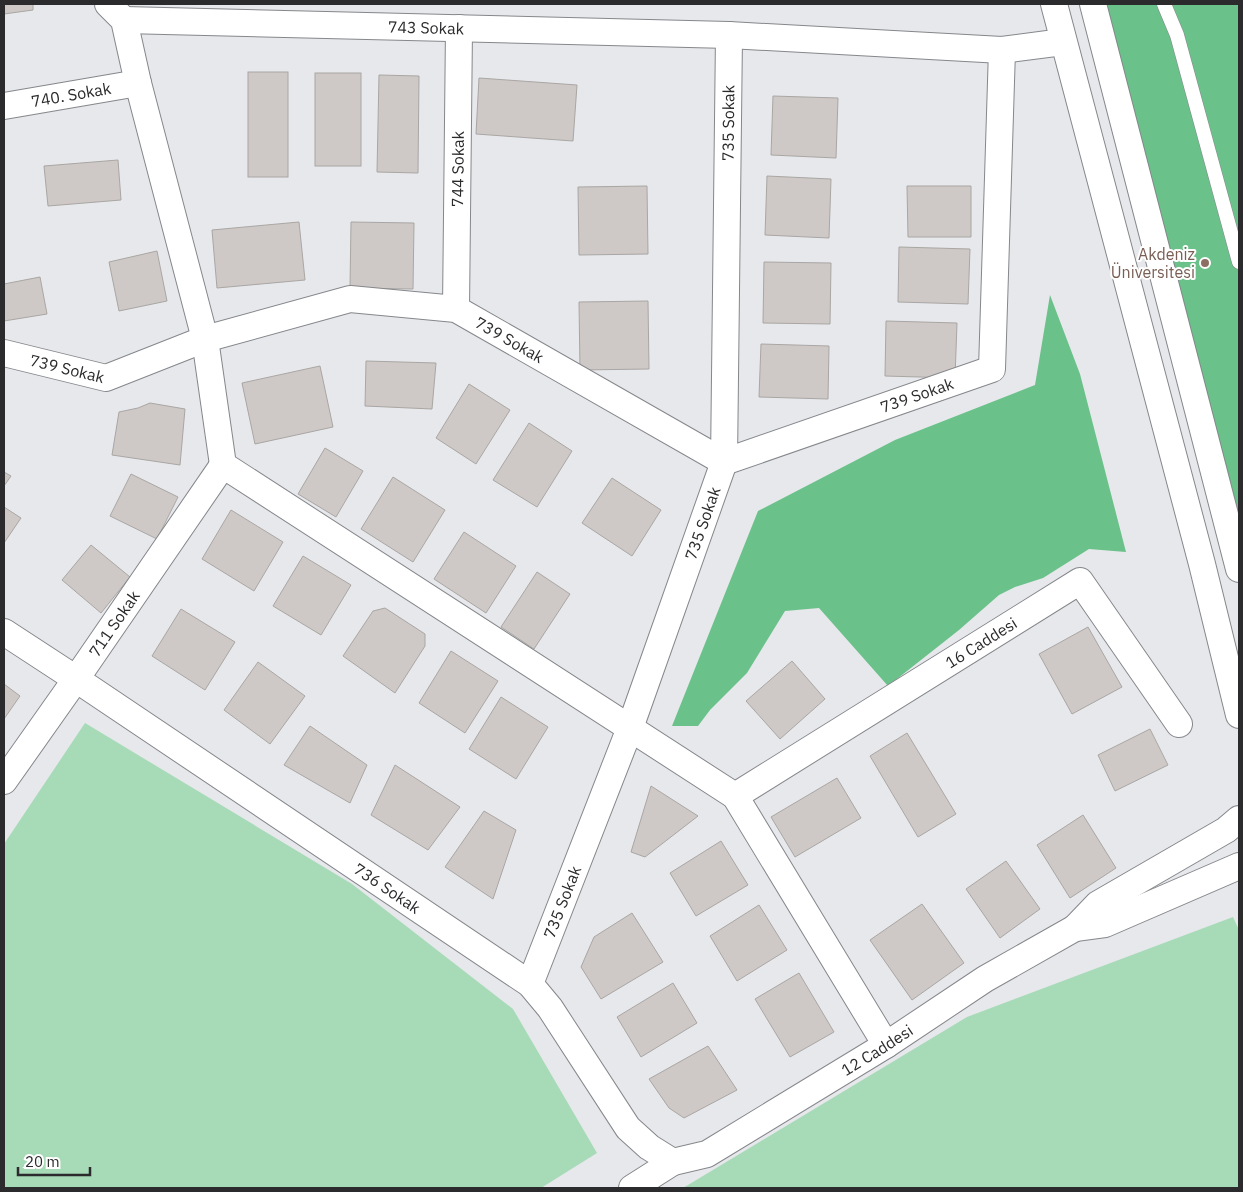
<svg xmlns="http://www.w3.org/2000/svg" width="1243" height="1192" font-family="'IBM Plex Sans',sans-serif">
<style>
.green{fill:#a7dab7}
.forest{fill:#6ac189}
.building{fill:#cec9c7;stroke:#aaa6a3}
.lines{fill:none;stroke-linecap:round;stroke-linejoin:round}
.lane-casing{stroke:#85878b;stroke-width:15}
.street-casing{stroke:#85878b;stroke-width:28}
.lane{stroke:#fff;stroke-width:14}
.street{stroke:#fff;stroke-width:26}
.education-dot{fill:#8d6e63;stroke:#fff;stroke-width:2}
.labels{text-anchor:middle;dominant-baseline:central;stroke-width:4;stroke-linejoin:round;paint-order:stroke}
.street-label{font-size:16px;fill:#2b2b2d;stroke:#fff}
.education-label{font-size:16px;fill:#785e54;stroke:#fff;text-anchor:end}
</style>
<rect width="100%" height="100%" fill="#e6e8ec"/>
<g class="green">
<path d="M85,723L352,884L513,1009L597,1153L541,1188H4V844Z"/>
<path d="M1233,917L1239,930V1188H683L967,1017Z"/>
</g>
<g class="forest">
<path d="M1103,4H1239V523Z"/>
<path d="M1050,295L1080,374L1126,552L1089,549L1043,578L1015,587L999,595L959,630L888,686L819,608L785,611L747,673L710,710L698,726H672L758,511L895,440L1035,385Z"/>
</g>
<g class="building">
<path d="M4,4H33V10L4,14Z"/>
<rect x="248" y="72" width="40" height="105"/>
<rect x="315" y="73" width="46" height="93"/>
<path d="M379,75L419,76L418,173L377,172Z"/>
<path d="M479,78L577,85L573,141L476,134Z"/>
<path d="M773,96L838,98L836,158L771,155Z"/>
<path d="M118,160L121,200L48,206L44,166Z"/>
<path d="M767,176L831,179L829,238L765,235Z"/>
<path d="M647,186L648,254L579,255L578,187Z"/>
<path d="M907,186H971V237H908Z"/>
<path d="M299,222L305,280L217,288L212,230Z"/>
<path d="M351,222L414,223L413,289L350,288Z"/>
<path d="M899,247L970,249L968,304L898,302Z"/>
<path d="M157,251L167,301L119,311L109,262Z"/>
<path d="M764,262L831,263L830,324L763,323Z"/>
<path d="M40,277L47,314L4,321V284Z"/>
<path d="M648,301L649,369L580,370L579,302Z"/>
<path d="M886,321L957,323L955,378L885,376Z"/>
<path d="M761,344L829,346L828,399L759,397Z"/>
<path d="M366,361L436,363L432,409L365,406Z"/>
<path d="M320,366L333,427L255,444L242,383Z"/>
<path d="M469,384L510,410L476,464L436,438Z"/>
<path d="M150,403L185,409L180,465L112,455L119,412L138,408Z"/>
<path d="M529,423L572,451L537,507L493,480Z"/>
<path d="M325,448L363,471L336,517L298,494Z"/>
<path d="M4,472L11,476L4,486Z"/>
<path d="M131,474L178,497L157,539L110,516Z"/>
<path d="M393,477L445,510L413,562L361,529Z"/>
<path d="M612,478L661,510L632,556L582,523Z"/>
<path d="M4,507L21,518L4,543Z"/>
<path d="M231,510L283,542L254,591L202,559Z"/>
<path d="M464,532L516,566L486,613L434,579Z"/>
<path d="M91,545L130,577L101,613L62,580Z"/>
<path d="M303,556L351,585L321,635L273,606Z"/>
<path d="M537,572L570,594L534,649L501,627Z"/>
<path d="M385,608L425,634V646L395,693L343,656L373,611Z"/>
<path d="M181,609L235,642L205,690L152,656Z"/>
<path d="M1088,627L1122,687L1072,714L1039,654Z"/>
<path d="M451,651L498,681L465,733L419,703Z"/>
<path d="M792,661L825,699L780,739L746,701Z"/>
<path d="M258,662L305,696L270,744L224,710Z"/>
<path d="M4,684L20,696L4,719Z"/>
<path d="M501,697L548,727L516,779L469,749Z"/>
<path d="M310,726L367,765L350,803L284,765Z"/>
<path d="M1150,729L1168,765L1115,791L1098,755Z"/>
<path d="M907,733L956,814L918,837L870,756Z"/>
<path d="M395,765L460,807L428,850L371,815Z"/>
<path d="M837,778L861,818L795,857L771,817Z"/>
<path d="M651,786L698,816L645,857L631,852Z"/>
<path d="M484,811L516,830L493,899L445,867Z"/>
<path d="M1083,815L1116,868L1070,898L1037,845Z"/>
<path d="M721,841L748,885L696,916L670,873Z"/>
<path d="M1006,861L1040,909L1000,938L966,889Z"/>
<path d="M922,904L964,963L912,1000L870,940Z"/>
<path d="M759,905L787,950L737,981L710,936Z"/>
<path d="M632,913L663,962L601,999L581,967L594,937Z"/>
<path d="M799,973L834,1032L790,1057L755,999Z"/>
<path d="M673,983L697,1023L641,1057L617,1017Z"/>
<path d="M708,1046L737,1090L684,1118L669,1108L649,1079Z"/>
</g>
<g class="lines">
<defs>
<path id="lane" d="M1164,4L1177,35L1239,262"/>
<g id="street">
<path d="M108,4L124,20L138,83L205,339L223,465L735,796L886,1045"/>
<path d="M1054,4L1202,564L1239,715"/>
<path d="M1093,4L1239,569"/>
<path id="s1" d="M124,20L729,35L1002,50L1063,42"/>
<path id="s2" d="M4,106L138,83"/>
<path id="s3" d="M456,309L459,28"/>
<path id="s4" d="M4,353L106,378L205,339L350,299L456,309L724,462L992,369L1002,50"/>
<path id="s5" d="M4,632L76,679L530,984L550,1008L628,1128L649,1147L673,1162L707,1154L886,1045L985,979L1075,928L1098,904L1226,830L1239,819"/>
<path id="s6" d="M4,781L76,679L223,465"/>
<path id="s7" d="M735,796L1080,581L1179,724"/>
<path d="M1075,928L1105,924L1239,866"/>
<path id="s8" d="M530,984L630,728L724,462L729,35"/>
<path d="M632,1188L673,1162"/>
</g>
</defs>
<use href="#lane" class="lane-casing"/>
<use href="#street" class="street-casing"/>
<use href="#lane" class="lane"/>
<use href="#street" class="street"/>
</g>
<circle class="education-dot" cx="1205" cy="263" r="5"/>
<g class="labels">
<g class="street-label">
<text stroke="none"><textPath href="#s1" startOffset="302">743 Sokak</textPath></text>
<text stroke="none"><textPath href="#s2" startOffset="68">740. Sokak</textPath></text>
<text stroke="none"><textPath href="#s8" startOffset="896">735 Sokak</textPath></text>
<text stroke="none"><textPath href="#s3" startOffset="140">744 Sokak</textPath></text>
<text stroke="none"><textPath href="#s4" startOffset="530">739 Sokak</textPath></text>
<text stroke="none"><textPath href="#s4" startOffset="65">739 Sokak</textPath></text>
<text stroke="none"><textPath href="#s4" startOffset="981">739 Sokak</textPath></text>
<text stroke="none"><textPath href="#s8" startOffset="492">735 Sokak</textPath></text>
<text stroke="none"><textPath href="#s6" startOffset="192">711 Sokak</textPath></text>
<text stroke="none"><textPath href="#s7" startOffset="290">16 Caddesi</textPath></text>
<text stroke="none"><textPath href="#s5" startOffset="461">736 Sokak</textPath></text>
<text stroke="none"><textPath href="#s8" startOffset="88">735 Sokak</textPath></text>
<text stroke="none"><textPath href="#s5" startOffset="1098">12 Caddesi</textPath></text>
</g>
<g class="education-label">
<text x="1195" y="254">Akdeniz<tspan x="1195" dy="18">Üniversitesi</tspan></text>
</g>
</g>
<rect width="1243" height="1192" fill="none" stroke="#2b2b2d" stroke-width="10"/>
<path d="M18 1167v8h72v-8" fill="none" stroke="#2b2b2d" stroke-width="2.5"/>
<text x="25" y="1167" font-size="15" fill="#2b2b2d" stroke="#ffffff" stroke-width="4" paint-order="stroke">20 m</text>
</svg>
